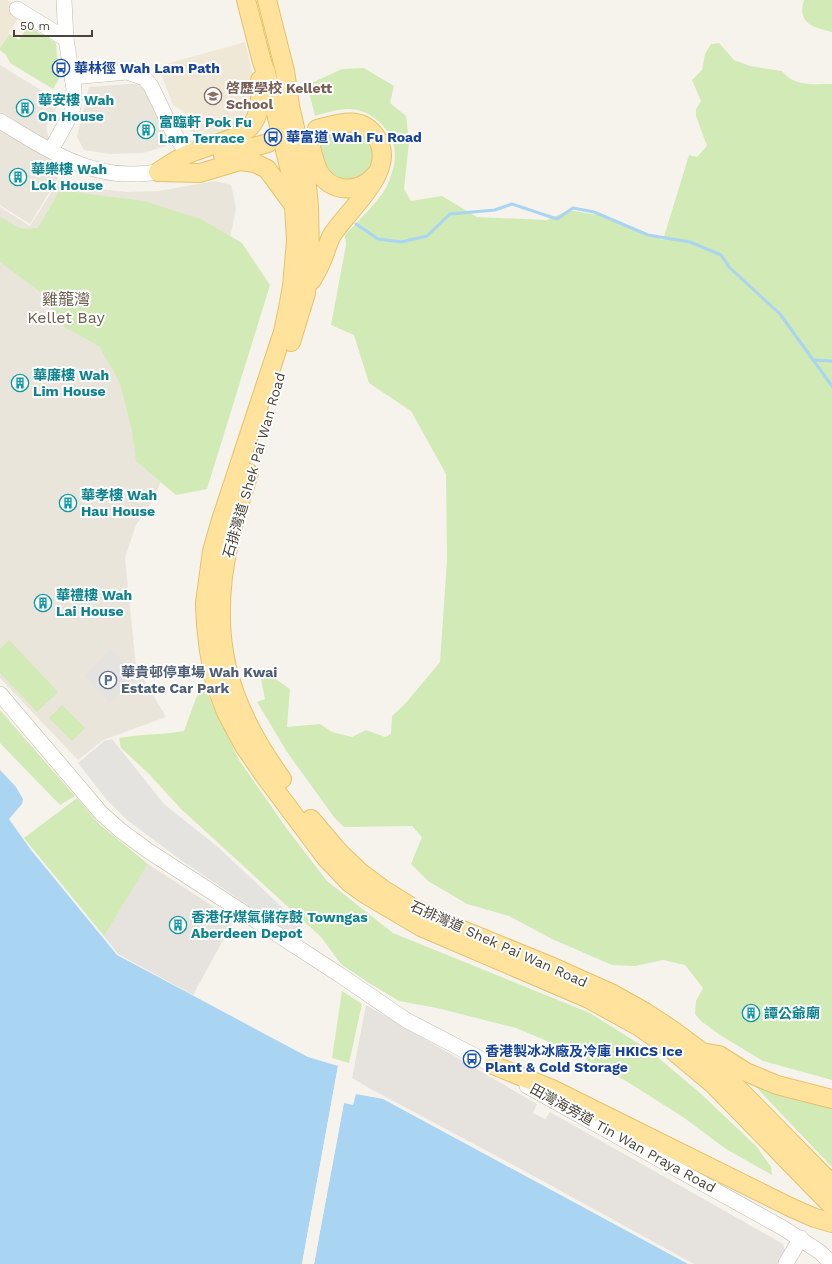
<svg xmlns="http://www.w3.org/2000/svg" width="832" height="1264" font-family="'Work Sans','Noto Sans TC',sans-serif">
<style>
.residential{fill:#eae5da}
.industrial{fill:#e6e2dd}
.education{fill:#efe8d6}
.green{fill:#d2eab5}
.parking{fill:#e5e3e0}
.water{fill:#a9d4f2}
.pier{fill:#f6f3ec}
.lines{fill:none;stroke-linecap:round;stroke-linejoin:round}
.stream{stroke:#a9d4f2;stroke-width:3}
.minor-casing{stroke:#c2bbae;stroke-width:16}
.major-casing{stroke:#e6c16a;stroke-width:20}
.minor{stroke:#fff;stroke-width:15}
.major{stroke:#ffe39c;stroke-width:18}
.labels{text-anchor:middle;dominant-baseline:central;stroke-width:4;stroke-linejoin:round;paint-order:stroke}
.transit-label{font-size:14px;font-weight:bold;fill:#164399;stroke:#fff;text-anchor:start}
.education-label{font-size:14px;font-weight:bold;fill:#785e54;stroke:#fff;text-anchor:start}
.culture-label{font-size:14px;font-weight:bold;fill:#0d838f;stroke:#fff;text-anchor:start}
.street-label{font-size:14px;fill:#4b4439;stroke:#fff}
.service-label{font-size:14px;font-weight:bold;fill:#4e5e75;stroke:#fff;text-anchor:start}
.quarter-label{font-size:16px;fill:#6e6250;stroke:#fff}
</style>
<rect width="100%" height="100%" fill="#f6f3ec"/>
<g class="residential">
<path d="M0,65L60,102L46,127L58,178L30,224L0,205Z"/>
<path d="M127,84H141L149,91L167,129L166,146L143,153L109,154L84,150L77,137L89,87Z"/>
<path d="M60,179L99,189L127,192L159,191L215,181L231,185L236,208L226,259L166,469L153,500L136,525L125,558L136,666L166,717L103,740L78,760L0,678V207L30,226Z"/>
</g>
<g class="industrial">
<path d="M148,864L234,920L193,995L118,954L104,936Z"/>
<path d="M366,1005L537,1104L533,1113L545,1119L550,1112L783,1244L785,1251L777,1264H694L519,1168L369,1088L352,1078Z"/>
</g>
<g class="education">
<path d="M0,0H7L14,4L19,17L0,48Z"/>
<path d="M245,42L256,87L257,104L240,126L206,140L194,135L189,129L184,112L173,105L159,69L162,65Z"/>
</g>
<g class="green">
<path d="M804,0H832V32C813,27 797,24 804,0Z"/>
<path d="M28,26L56,43L59,79L53,89L10,63L6,55L0,50V48L9,34L19,40Z"/>
<path d="M719,43L734,60L750,66L782,71C794,87 814,84 832,84V1080L763,1061L720,1035L701,1021L695,1014L696,1001L703,988L685,965L663,960L635,966L612,965L552,939L509,916L467,904L428,881L411,864L422,837L412,826L344,827L334,817L287,752L257,702L265,699L261,679L266,668L274,678L290,689L287,727L320,724L332,732L352,737L366,730L385,737L391,734L392,716L404,705L440,662L447,561L446,474L411,411L369,383L354,335L331,325L346,245L345,235C357,222 379,201 387,186C392,174 397,160 394,147C389,126 370,109 348,109C337,109 325,113 315,116L307,85L342,69L364,68L394,86L390,103L406,116L409,142L404,189L411,201L442,196L477,217L547,220L569,210L603,216L663,240L689,155L697,157L707,146L696,116V109L701,101L692,80L702,70L705,54L711,44Z"/>
<path d="M340,127L367,135L375,151L371,169L358,180L340,181L325,172L312,136Z"/>
<path d="M61,188L81,193L144,201L201,219L242,243L270,285L207,489L176,495L136,461L132,431L120,383L99,346L66,328L39,291L0,262V217L22,229L38,228Z"/>
<path d="M9,640L58,692L37,712L0,673V649Z"/>
<path d="M202,682L239,760L287,829L327,881L393,933L590,1013L649,1050L699,1092L757,1147L771,1167L772,1175L726,1149L683,1117L626,1081L566,1049L516,1028L437,1008L399,1001L369,983L341,964L321,937L181,809L149,774L121,748L119,738C141,734 162,735 184,731Z"/>
<path d="M62,705L85,728L72,741L49,718Z"/>
<path d="M0,710L75,796L60,805L0,743Z"/>
<path d="M77,798L99,824L148,864L104,936L24,838Z"/>
<path d="M342,991L362,1004L349,1063L332,1058Z"/>
<path d="M753,1084L832,1107V1167Z"/>
</g>
<g class="parking">
<path d="M111,649L123,661L126,686L109,702L85,675Z"/>
<path d="M112,739L164,804L219,848L302,926L296,938L181,860L127,820L107,800L78,763L104,741Z"/>
</g>
<g class="water">
<path d="M0,770L16,787L23,799L22,804L9,819L31,850L117,955L308,1057L338,1066L302,1264H0Z"/>
<path d="M356,1094L383,1099L688,1264H314L344,1103L353,1105Z"/>
</g>
<g class="pier">
<path d="M338,1066L340,1067L304,1264H302Z"/>
<path d="M343,1101H344L314,1264H312Z"/>
</g>
<g class="lines">
<g class="stream">
<path d="M356,224L378,239L401,242L427,236L450,214L495,210L512,204L557,219L573,208L594,212L648,235L690,242L721,255L730,268L780,314L832,386"/>
<path d="M813,360L832,361"/>
</g>
<defs>
<g id="minor">
<path d="M17,9L66,39"/>
<path d="M72,77L127,72L144,78L151,86L173,132L181,144L192,152"/>
<path d="M0,121C40,145 84,176 134,174C142,174 150,173 158,172"/>
<path d="M51,150L71,114L74,103V89L66,39L64,0"/>
<path d="M0,694L101,813L120,830L147,850L340,975L406,1020L502,1070"/>
<path d="M527,1086L783,1228L820,1252L832,1264"/>
<path d="M787,1264L786,1263L801,1238"/>
</g>
<g id="major">
<path d="M246,0L262,62L266,72L291,175L293,188L296,241L292,286L289,303L283,332L221,520L212,551L205,603L206,625L209,651L215,683L226,712L244,746L264,775L326,858L350,883L365,894L421,927L589,999L638,1026L670,1048L713,1084L832,1206"/>
<path d="M267,0L285,71L290,106L306,176L309,206L310,257L306,293L291,342"/>
<path d="M309,140C312,150 314,161 318,170C329,193 359,194 374,176"/>
<path d="M223,155L268,143"/>
<path d="M158,172C169,165 181,156 193,152C237,135 265,138 260,80"/>
<path d="M158,172L200,173L240,161L255,163L267,169L295,207"/>
<path d="M312,280C316,273 320,266 323,258C326,251 328,242 332,235C348,209 402,168 374,134C359,115 337,124 317,129"/>
<path d="M249,473C242,496 234,519 229,543C208,636 227,703 282,779"/>
<path d="M311,819L339,852L360,872L384,890L413,908L443,922L548,965L613,994L645,1012L671,1029L702,1052L719,1055L746,1072L777,1085L832,1099"/>
<path d="M705,1055L832,1184"/>
<path d="M493,1065L552,1089L792,1208L815,1218L832,1223"/>
</g>
</defs>
<use href="#minor" class="minor-casing"/>
<use href="#major" class="major-casing"/>
<use href="#minor" class="minor"/>
<use href="#major" class="major"/>
</g>
<defs>
<symbol id="bus-ring" viewBox="-11 -11 22 22"><circle r="9.5" fill="#fff" stroke="#1a4fb4" stroke-width="1.5"/><path d="M-5-6H5V4H4V6H2V4H-2V6H-4V4H-5ZM-3.5-4V0h7V-4ZM-3.5 1.2v1.5H-2V1.2ZM2 1.2v1.5H3.5V1.2Z" fill="#1a4fb4"/></symbol>
<symbol id="school-ring" viewBox="-11 -11 22 22"><circle r="9.5" fill="#fff" stroke="#8d6e63" stroke-width="1.5"/><path d="M0-5L7-2L0 1L-7-2ZM-4 1L0 2.5L4 1V4Q0 6-4 4Z" fill="#8d6e63"/></symbol>
<symbol id="building-ring" viewBox="-11 -11 22 22"><circle r="9.5" fill="#fff" stroke="#0f9aa8" stroke-width="1.5"/><path d="M-4-6H4V6H1V3H-1V6H-4ZM-2.5-4.3h1.7v1.8h-1.7ZM.8-4.3h1.7v1.8H.8ZM-2.5-1h1.7V.8h-1.7ZM.8-1h1.7V.8H.8Z" fill="#0f9aa8"/></symbol>
<symbol id="parking-ring" viewBox="-11 -11 22 22"><circle r="9.5" fill="#fff" stroke="#5c6f8a" stroke-width="1.5"/><path d="M-3.5-5.5H1a3.5 3.5 0 0 1 0 7H-1V5.5H-3.5ZM-1-3.4V-.6H.8a1.4 1.4 0 0 0 0-2.8Z" fill="#5c6f8a"/></symbol>
</defs>
<g fill-rule="evenodd">
<use href="#bus-ring" x="51" y="58" width="20" height="20"/>
<use href="#school-ring" x="203" y="86" width="20" height="20"/>
<use href="#building-ring" x="15" y="98" width="20" height="20"/>
<use href="#building-ring" x="136" y="120" width="20" height="20"/>
<use href="#bus-ring" x="263" y="127" width="20" height="20"/>
<use href="#building-ring" x="8" y="167" width="20" height="20"/>
<use href="#building-ring" x="10" y="373" width="20" height="20"/>
<use href="#building-ring" x="58" y="493" width="20" height="20"/>
<use href="#building-ring" x="33" y="593" width="20" height="20"/>
<use href="#parking-ring" x="98" y="670" width="20" height="20"/>
<use href="#building-ring" x="168" y="915" width="20" height="20"/>
<use href="#building-ring" x="741" y="1003" width="20" height="20"/>
<use href="#bus-ring" x="462" y="1049" width="20" height="20"/>
</g>
<g class="labels">
<g class="transit-label">
<text x="74" y="68">華林徑 Wah Lam Path</text>
<text x="286" y="137">華富道 Wah Fu Road</text>
<text x="485" y="1051">香港製冰冰廠及冷庫 HKICS Ice<tspan x="485" dy="16">Plant &amp; Cold Storage</tspan></text>
</g>
<g class="education-label">
<text x="226" y="88">啓歷學校 Kellett<tspan x="226" dy="16">School</tspan></text>
</g>
<g class="culture-label">
<text x="38" y="100">華安樓 Wah<tspan x="38" dy="16">On House</tspan></text>
<text x="159" y="122">富臨軒 Pok Fu<tspan x="159" dy="16">Lam Terrace</tspan></text>
<text x="31" y="169">華樂樓 Wah<tspan x="31" dy="16">Lok House</tspan></text>
<text x="33" y="375">華廉樓 Wah<tspan x="33" dy="16">Lim House</tspan></text>
<text x="81" y="495">華孝樓 Wah<tspan x="81" dy="16">Hau House</tspan></text>
<text x="56" y="595">華禮樓 Wah<tspan x="56" dy="16">Lai House</tspan></text>
<text x="191" y="917">香港仔煤氣儲存鼓 Towngas<tspan x="191" dy="16">Aberdeen Depot</tspan></text>
<text x="764" y="1013">譚公爺廟</text>
</g>
<g class="street-label">
<text transform="translate(254 465) rotate(-74)">石排灣道 Shek Pai Wan Road</text>
<text transform="translate(499 944) rotate(24)">石排灣道 Shek Pai Wan Road</text>
<text transform="translate(623 1138) rotate(29)">田灣海旁道 Tin Wan Praya Road</text>
</g>
<g class="service-label">
<text x="121" y="672">華貴邨停車場 Wah Kwai<tspan x="121" dy="16">Estate Car Park</tspan></text>
</g>
<g class="quarter-label">
<text x="66" y="299">雞籠灣<tspan x="66" dy="18">Kellet Bay</tspan></text>
</g>
</g>
<path d="M14 30v6h78v-6" fill="none" stroke="#4b4439" stroke-width="2"/>
<text x="20" y="30" font-size="12" fill="#4b4439" stroke="#ffffff" stroke-width="3" paint-order="stroke">50 m</text>
</svg>
